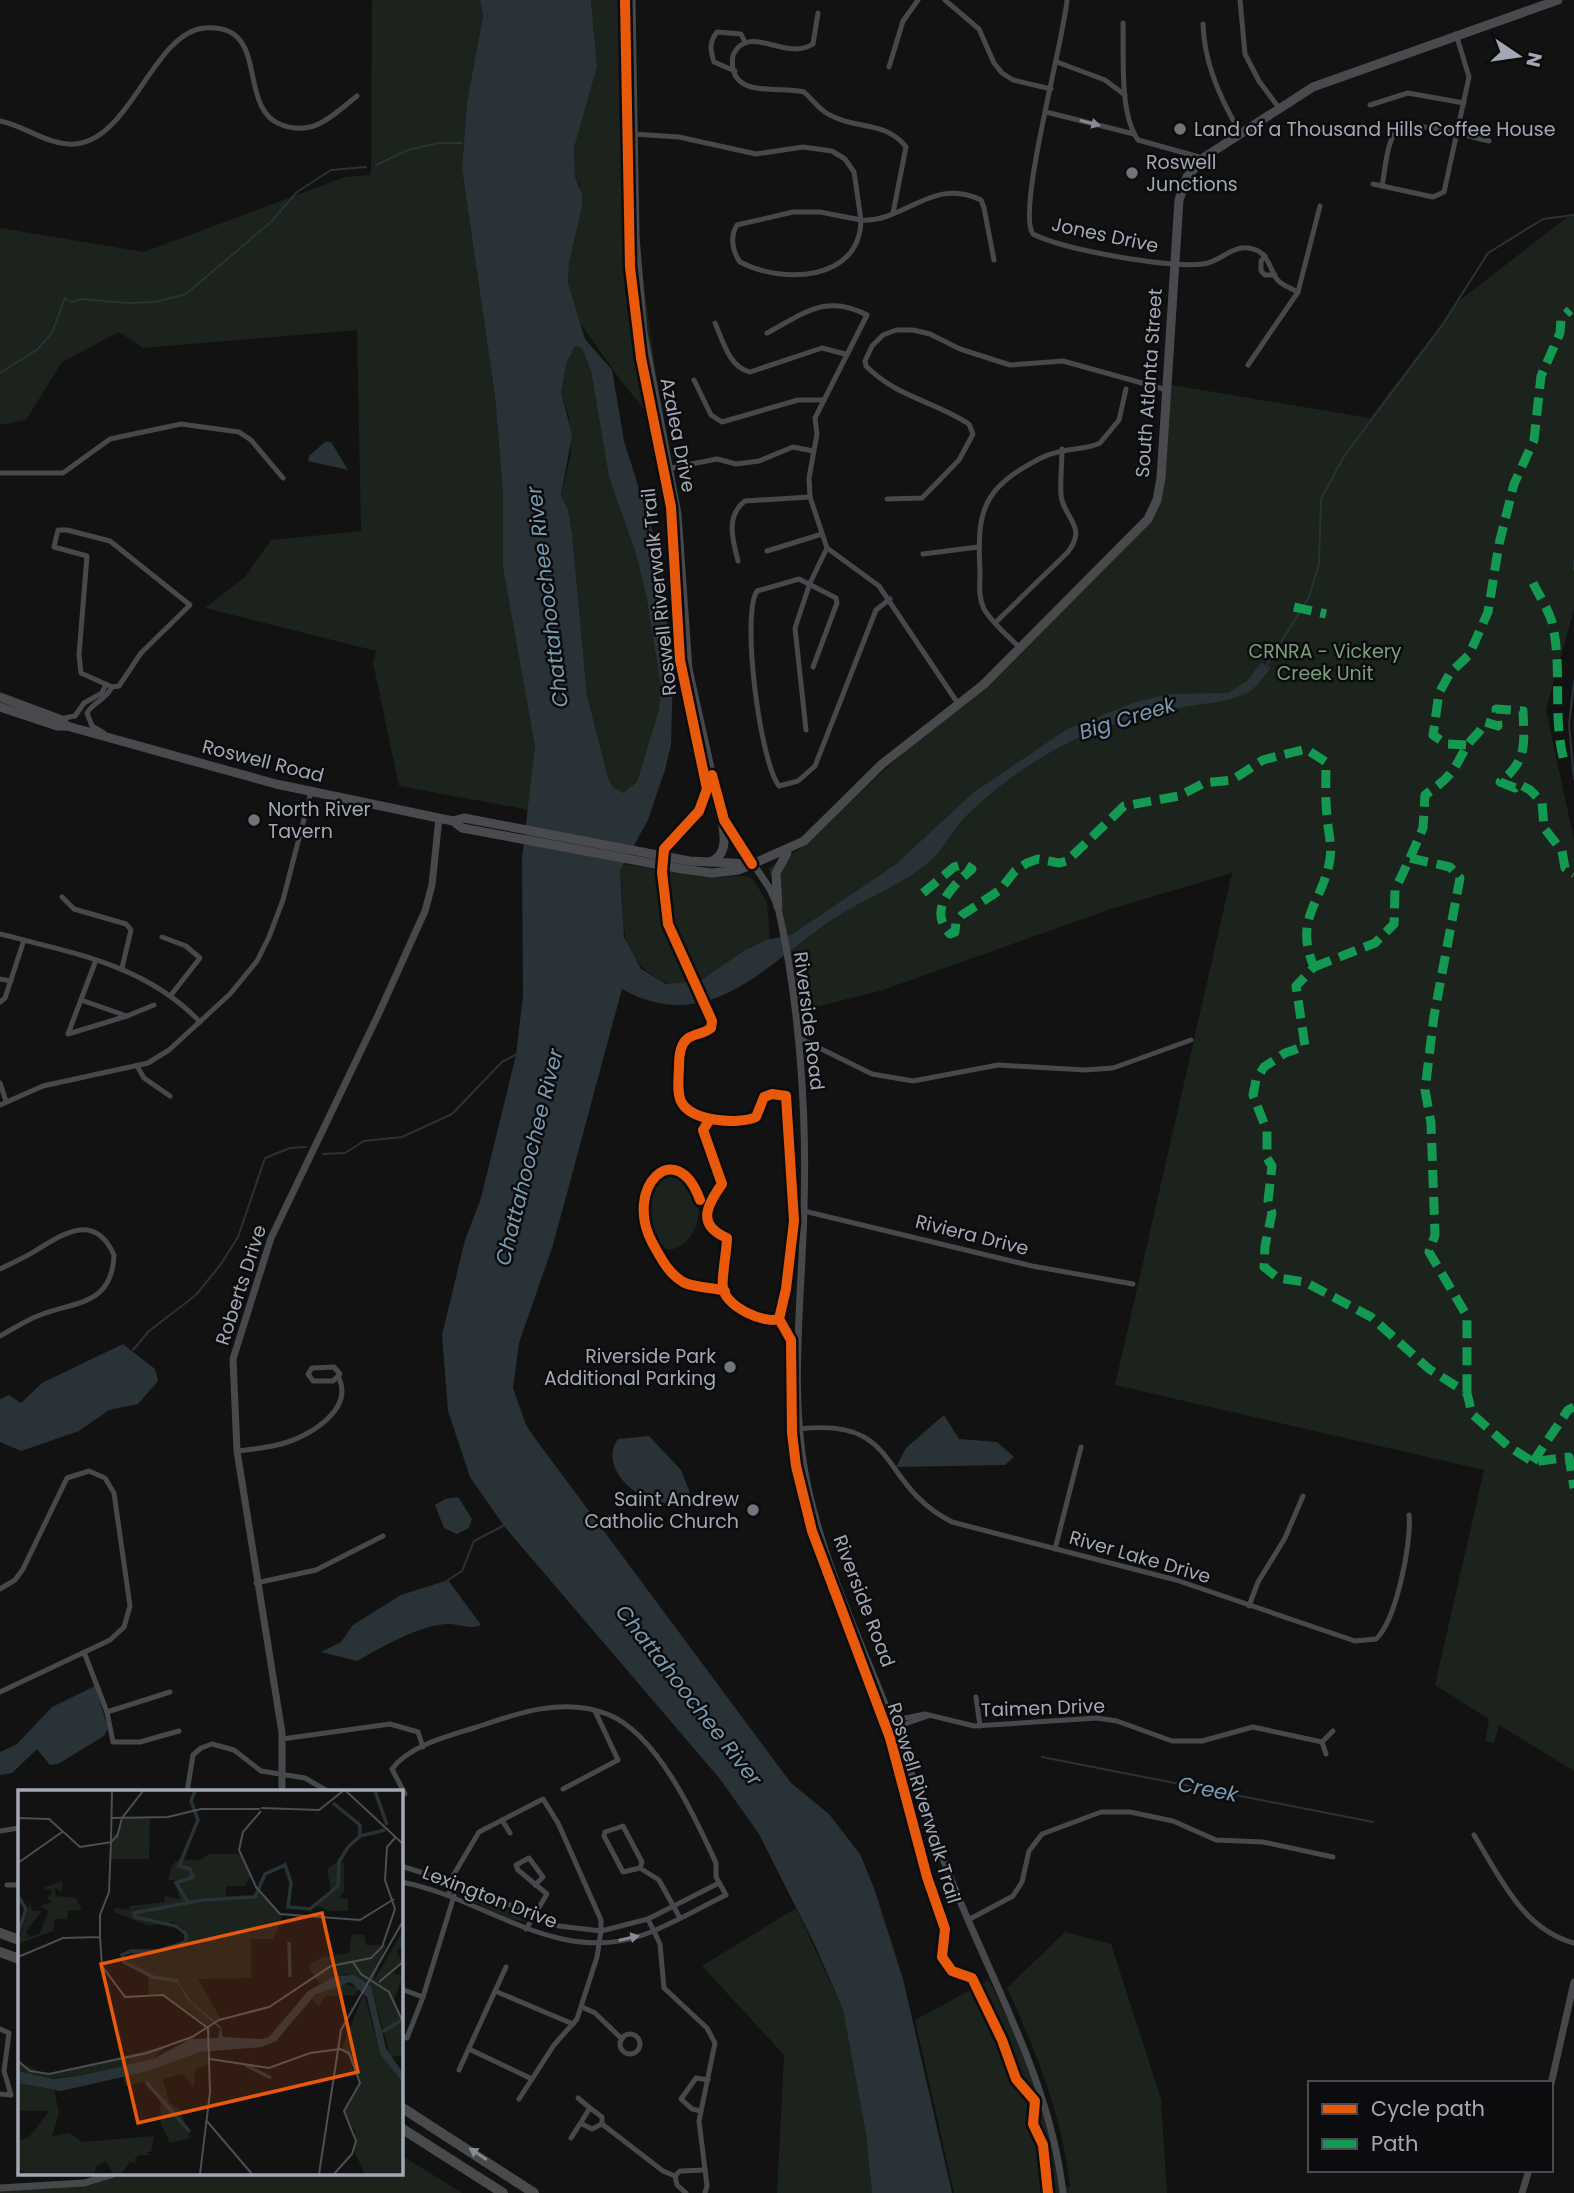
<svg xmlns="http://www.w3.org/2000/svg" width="1574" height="2193" font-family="Poppins,sans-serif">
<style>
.green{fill:#1c221c}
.water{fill:#293237;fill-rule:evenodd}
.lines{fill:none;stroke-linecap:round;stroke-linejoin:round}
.stream{stroke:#293237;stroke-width:2}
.minor{stroke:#46484b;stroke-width:5}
.tertiary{stroke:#46484b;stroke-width:7}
.primary{stroke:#484a4d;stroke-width:9}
.motorway{stroke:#494a4c;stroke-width:10}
.quiet{stroke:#139951;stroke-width:9;stroke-dasharray:18 9;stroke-linecap:butt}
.cycleway-casing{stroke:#0c0c0e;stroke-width:15}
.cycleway{stroke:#e8590c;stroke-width:10}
.oneway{fill:#868c94}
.oneway2{fill:#878c95}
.poi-dot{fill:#70747b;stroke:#0c0c0e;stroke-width:2.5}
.labels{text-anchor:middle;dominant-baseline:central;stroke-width:5;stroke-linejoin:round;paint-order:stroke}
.poi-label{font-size:19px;fill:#a2a9b4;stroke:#0c0c0e;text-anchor:start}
.street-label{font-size:19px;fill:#a2a9b4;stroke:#0c0c0e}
.park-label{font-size:19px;fill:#799f79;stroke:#0c0c0e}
.water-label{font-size:21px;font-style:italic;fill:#799aaf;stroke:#0c0c0e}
.inset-river{fill:none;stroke:#293237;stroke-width:3.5}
.inset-road{fill:none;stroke:#4c4e53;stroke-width:2}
.view{fill:#e8590c;fill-opacity:0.15;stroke:#e8590c;stroke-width:3.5}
.inset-edge{fill:none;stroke:#a2a9b4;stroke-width:3.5}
</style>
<rect width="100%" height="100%" fill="#121212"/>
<g class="green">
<path d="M372,0H480L483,16L467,102L462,169L495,396L503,493V568L535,747L529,810L399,786L373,663L376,651L205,608L245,577L271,540L361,531L357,330L143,348L119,332L62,362L26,420L0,425V228L144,252L345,177L371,175Z"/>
<path d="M591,0H635L640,256L664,434L622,382L578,320L568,283L569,263L582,207L580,186L575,177L574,148L597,67Z"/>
<path d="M1571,214L1574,215V609L1546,710L1574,840V1771L1499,1725L1494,1743L1485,1741L1489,1719L1435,1685L1484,1470L1115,1385L1232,873L1111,909L883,990L796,1012L784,914L768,868L798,850L1121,551L1147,522L1158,489L1166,384L1370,418L1459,301Z"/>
<path d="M575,346L582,348L591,371L609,477L636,554L646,594L661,687L659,709L637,782L622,794L613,787L608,777L587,695L572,533L568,510L561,495L571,454L569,417L561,392L567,362Z"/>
<path d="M624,864L704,877L745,876L753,879L767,902L770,939C743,945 724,967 701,980C691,986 670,986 660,980C612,952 627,917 620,871Z"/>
<path d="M672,1172C710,1181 706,1242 670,1250C633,1242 635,1178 672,1172Z"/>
<path d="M458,1887L523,1916L526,1922L507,1918L459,1895L455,1890Z"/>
<path d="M796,1908L843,2010L866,2134L872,2193H777L784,2055L702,1966Z"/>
<path d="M1065,1932L1111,1944L1161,2099L1167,2193H954L915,2020L989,1980L1035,2076L1063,2187H1070C1063,2117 1036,2052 1007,1988Z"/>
<path d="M401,2155L462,2193H0V2189L92,2183L121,2174H401Z"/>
</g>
<g class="water">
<path d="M480,0H591L597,67L574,148L575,177L582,194V207L569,263L568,283L585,339L612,370L624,441L656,542L673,670L671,745L665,770L648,820L620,871L624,937L641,969L666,984L700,981L746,949L766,940L791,935L895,865L973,793L1067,729L1136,702L1170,694L1228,693L1247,681L1261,663L1271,668C1264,676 1255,690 1245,694C1225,703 1204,703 1183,707C1135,716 1086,730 1044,756C1018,771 990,793 968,814C953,828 944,850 928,863C902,884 869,897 841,914C771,957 713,1040 622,989L553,1245L519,1343L513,1388L526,1425L537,1441L791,1783L829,1814L860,1854L874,1888L903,1979L952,2193H872L866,2134L843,2010L815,1945L759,1834L720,1779L504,1526L470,1477L448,1411L442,1335L465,1240L481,1198L516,1055L523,995L522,858L535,747L503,568V493L495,396L462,169L467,102L483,16ZM575,346L582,348L591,371L609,477L636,554L646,594L661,687L659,709L637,782L623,793L613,787L608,777L587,695L572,533L568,510L561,495L572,435L561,392L567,362Z"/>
<path d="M325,442H331L348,470L308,461L309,456Z"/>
<path d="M123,1344L155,1369L158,1381L138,1404L109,1410L79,1431L21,1451L0,1442V1399L9,1395L21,1403L42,1383Z"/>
<path d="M944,1415L959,1439L997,1442L1014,1457L1005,1465L896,1467L906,1448Z"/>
<path d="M649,1436L681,1470L690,1493C665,1525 592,1475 618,1439Z"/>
<path d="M458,1497L472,1519L469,1528L457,1534L444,1528L435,1505L445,1499Z"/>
<path d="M448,1580L481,1625C469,1630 461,1624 449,1624C421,1624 380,1648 357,1661L321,1652L341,1642L353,1625L401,1595Z"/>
<path d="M95,1686L108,1728L104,1736L58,1764L50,1765L37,1749L12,1773L0,1775V1752L17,1744L52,1707Z"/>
</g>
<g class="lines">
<g class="stream">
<path d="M376,165L408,150L439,143H462"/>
<path d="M0,373L38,349L52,333L65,298L71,302L82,299L127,303L155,302L186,294L272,221L297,192L331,170L366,167"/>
<path d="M1574,561V570"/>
<path d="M1265,668L1309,597L1319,564L1321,499L1343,458L1443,324L1488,253L1543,219L1574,215"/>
<path d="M1574,681L1569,725L1574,779"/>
<path d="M323,1154L345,1153L364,1141L402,1137L452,1114L502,1062L517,1054"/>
<path d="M133,1350L149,1331L196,1295L221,1264L238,1237L265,1158L290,1148L306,1147"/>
<path d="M448,1580L462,1571L474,1541L503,1526"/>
<path d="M1042,1757L1373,1822"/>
</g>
<g class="minor">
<path d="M945,0L979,29L994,63L1002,73L1013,80L1051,89"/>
<path d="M1067,0C1064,40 1016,212 1033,234C1064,250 1168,268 1203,264C1220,262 1231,246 1248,248C1267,250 1268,264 1276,278C1280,285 1291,288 1298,292"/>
<path d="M1240,0L1245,54L1259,81L1279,108"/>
<path d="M818,13L813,44C785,62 749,22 733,55C726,101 780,85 804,92C814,101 821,112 834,117C859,129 887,122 906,147L893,213"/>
<path d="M1123,23C1124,55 1119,113 1138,140L1203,158"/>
<path d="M1203,24C1204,63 1220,99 1240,132"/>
<path d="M1057,62L1105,80L1125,95"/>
<path d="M889,67L903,21L918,0"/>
<path d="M735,71L714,62C710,49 709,43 717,32L741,34L745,42"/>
<path d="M1370,105L1408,93L1464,103"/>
<path d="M1046,112L1134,134"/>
<path d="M0,121C26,126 48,146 75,144C131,140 153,32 205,28C272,23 235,108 282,125C292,129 304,129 314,126C330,120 344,106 357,96"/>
<path d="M633,134L679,137L756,154L803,147L832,151L845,159L854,172L861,220C904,223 933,176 981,200L984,208L994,260"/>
<path d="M1373,184L1433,197L1444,192L1469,77L1456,34"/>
<path d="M1382,186C1385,172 1386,146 1395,133C1407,116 1470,137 1489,141"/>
<path d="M793,212H820L861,220C860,282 782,284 740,262C732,251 730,236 737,225Z"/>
<path d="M1265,256L1261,261V271L1265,275H1275"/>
<path d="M715,323C723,341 729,367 750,372L822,348L845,354"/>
<path d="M767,333C803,314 826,293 867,315L815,418L817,434L809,478L810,497L827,548L879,586L959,705"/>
<path d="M1248,365L1298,292L1320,206"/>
<path d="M694,380L711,415L722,422L798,400H824"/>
<path d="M671,468L717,459L736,464L759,461L793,447L813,451"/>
<path d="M0,473H63L110,439L181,424L239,432L251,440L283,478"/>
<path d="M887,499L922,498L959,460L973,434L969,424C932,400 898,398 866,366L865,361L872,346L883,335L896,330H913L930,334L960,349L1010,365L1063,361L1167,390"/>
<path d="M58,530H67L110,541L190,605L141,653L119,686L112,687L81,673L79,655L87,556L54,547Z"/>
<path d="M767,551L822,534"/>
<path d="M923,554L978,547"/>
<path d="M738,561C733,541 725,516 745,501L810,497"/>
<path d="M995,623L1067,553C1089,526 1063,518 1061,495C1060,480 1062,464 1062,449"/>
<path d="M1020,648C1008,636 992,623 984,609C978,597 980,584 980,572C977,512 981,489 1039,459C1061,447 1084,451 1100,443L1119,420L1126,389"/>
<path d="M813,667L837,603L836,598L799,579L757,591C741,615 760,762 779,786L798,781L815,766L876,610L890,599"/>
<path d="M59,719L75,716L84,703L102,693L106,684"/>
<path d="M806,730L795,628L810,583L827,548"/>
<path d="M104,733L92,726L87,713C93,702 106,700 112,687"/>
<path d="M62,897L74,909L126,924L131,930L122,968"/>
<path d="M0,934C73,953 146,965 200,1022"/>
<path d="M162,937L186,946L200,958L171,995"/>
<path d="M96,960L68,1034L127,1016L154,1005"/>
<path d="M0,979L11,981"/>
<path d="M81,1000L127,1016"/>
<path d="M0,1002L5,998L24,940"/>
<path d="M797,1037L872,1074L913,1081L998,1065L1085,1070L1113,1068L1191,1040"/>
<path d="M137,1066L144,1078L170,1096"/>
<path d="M0,1083L6,1101"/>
<path d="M0,1105L43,1086L148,1063L169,1050L230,994L257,961L269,937L283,900L311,792"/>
<path d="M804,1211L1032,1266L1133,1284"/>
<path d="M0,1269C12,1263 24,1258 35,1251C64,1233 95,1212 114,1255C112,1305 77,1301 40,1315C26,1320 13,1329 0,1336"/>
<path d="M334,1367L340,1374L333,1381H313L308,1374L312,1368Z"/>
<path d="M799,1429C902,1417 876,1483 952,1522L1176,1580L1355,1641L1376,1639C1396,1621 1412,1542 1409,1515"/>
<path d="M237,1451C252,1449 267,1448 281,1444C306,1438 354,1411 339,1378"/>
<path d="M1055,1549L1081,1447"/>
<path d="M256,1583L316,1570L383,1536"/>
<path d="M0,1589L15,1580L23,1569L67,1478L89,1471L105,1478L114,1493L130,1606L124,1627L110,1640L0,1692"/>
<path d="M1249,1606L1258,1582L1285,1538L1303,1496"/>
<path d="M84,1652L107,1712L170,1692"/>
<path d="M976,1697L980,1726"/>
<path d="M107,1712L113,1742H140L179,1731"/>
<path d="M891,1721L925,1714L974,1726L1097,1718L1117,1721L1172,1741H1202L1253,1727L1322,1742"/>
<path d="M894,1728L928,1716"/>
<path d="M282,1739L390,1724L418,1732L423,1747"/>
<path d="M1326,1754L1322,1742L1333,1731"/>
<path d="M563,1789L618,1760L595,1711"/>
<path d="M98,1792H99"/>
<path d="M187,1792L193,1755L201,1748L212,1744L234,1750L261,1771L305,1778L329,1792"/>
<path d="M401,1795L405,1794L392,1769C410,1745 449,1736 477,1727C517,1713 564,1697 607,1714C657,1733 695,1817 716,1863V1877L726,1895C699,1908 671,1925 643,1935C555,1966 484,1897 401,1882"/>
<path d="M502,1820L510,1833"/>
<path d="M0,1831L19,1828"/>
<path d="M1474,1835C1500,1877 1522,1929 1574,1943"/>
<path d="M401,1866L471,1888L559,1926L601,1931L648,1919L719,1883"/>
<path d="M640,1868L642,1862L623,1826L605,1832L604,1836L623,1872L640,1868L659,1880L680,1918"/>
<path d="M7,1885H19"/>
<path d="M449,1894L454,1874L479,1832L543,1799L558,1823L601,1920V1931L597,1957L577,2019L554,2045L519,2099"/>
<path d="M648,1919L660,1944L664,1988L707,2028L715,2043L699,2121L707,2186L705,2193"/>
<path d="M968,1920L1013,1896L1022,1882L1029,1851L1042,1834L1101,1812H1130L1173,1821L1216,1840L1263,1842L1333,1857"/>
<path d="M526,1929L547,1894L518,1870L516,1865L529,1858L543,1877L535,1885"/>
<path d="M401,1989L423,1997L454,1896"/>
<path d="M495,1991L573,2024"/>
<path d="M582,2007L595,2013L622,2039"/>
<path d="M0,2029L9,2033L4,2071L11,2095L0,2094"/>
<circle cx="630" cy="2044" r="10"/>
<path d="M401,2035L407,2038L423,1997"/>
<path d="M469,2049L532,2079"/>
<path d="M459,2070L506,1967"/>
<path d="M578,2098L590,2108"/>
<path d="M701,2111L692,2109L681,2099L696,2078L708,2080"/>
<path d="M582,2124L592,2129L602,2124"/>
<path d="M571,2138L590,2108L602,2117V2124L663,2171L675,2176L677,2185L686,2193"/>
<path d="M675,2176L680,2171L705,2170"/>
</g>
<g class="tertiary">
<path d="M632,0L636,237L644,333L678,514L689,669L719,804"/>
<path d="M725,822L770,889L778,907C799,1001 807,1111 804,1207C802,1300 788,1396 808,1488C825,1565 858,1636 887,1709C915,1780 938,1852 969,1922C1007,2010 1052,2096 1063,2193"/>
<path d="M282,1792V1733L237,1451L233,1359L271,1238L379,1013L425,911L432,885L439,818"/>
<path d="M1551,2084L1574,1982"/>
<path d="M0,2188L84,2183L114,2174"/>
<path d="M1522,2193L1529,2170"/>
</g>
<g class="primary">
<path d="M0,697L59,719L67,726"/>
<path d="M0,707L57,726H67L276,784L453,821L462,828L682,869L712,873L739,870L804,841L882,764L983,685L1148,519L1157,500L1161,478L1179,200L1187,177L1203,158L1313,87L1558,0"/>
<path d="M453,821L464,818L689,861L752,864"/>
<path d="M710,862C734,853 721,821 718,801"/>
<path d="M778,907L776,873L787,853"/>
</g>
<g class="motorway">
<path d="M0,1933L19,1940"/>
<path d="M0,1952L19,1959"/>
<path d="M401,2107L534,2193"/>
<path d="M401,2128L503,2193"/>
</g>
<g class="quiet">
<path d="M1533,583C1539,595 1548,609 1552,622C1563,668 1552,716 1564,761"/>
<path d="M1294,607L1326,614"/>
<path d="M1466,745L1446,744L1433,735L1439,693L1450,673L1469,655L1488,612L1499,544L1514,484L1534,440L1541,376L1560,333L1561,319L1570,310"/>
<path d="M1410,858L1423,828L1425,795C1449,778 1452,774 1465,749C1470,739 1480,734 1485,722L1498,726L1496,709L1523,711C1524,744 1528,760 1500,782L1515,788L1519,784L1530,790L1542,802L1544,828L1562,851L1565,868L1574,874"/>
<path d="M923,893L954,867L964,864L972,869C952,886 927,910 950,934L955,932L956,922L962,915L1000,890L1015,871L1027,863L1038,859L1059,863L1067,861L1124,806L1179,796L1204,783L1232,780L1263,760L1306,749L1326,762C1326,780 1325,799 1327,816C1328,832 1332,843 1330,859C1323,903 1293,917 1314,967L1296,986L1305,1046L1285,1053L1264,1067L1256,1080L1253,1095L1267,1131V1158L1272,1166L1268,1201L1272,1213L1265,1246L1264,1267L1278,1278L1305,1282L1371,1317L1429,1369L1467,1393L1472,1414L1508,1446L1533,1462L1569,1457L1574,1488"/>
<path d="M1314,967L1375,943L1394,924L1395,890L1410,858L1450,867L1460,878L1434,1016L1425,1090L1431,1123L1435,1235L1429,1252L1467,1316V1393"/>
<path d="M1533,1462L1568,1410L1574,1407"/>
</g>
<defs>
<g id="cycleway">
<path d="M625,0L630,267L641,358L671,507L680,660L707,789L699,811L664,849L662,872L668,924L712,1021L711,1028C704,1034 693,1034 687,1039C680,1045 679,1057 679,1065C679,1076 676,1094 682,1103C692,1121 738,1125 756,1117L764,1097L772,1094L786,1096L794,1221L786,1289L779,1319"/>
<path d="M712,775L724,820L752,864"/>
<path d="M709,1121L703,1130L722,1184C707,1205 696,1225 727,1238C727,1251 721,1278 723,1289C728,1307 763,1324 779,1319"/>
<path d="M700,1200C676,1134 622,1188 653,1244C661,1258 668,1273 683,1282C694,1288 712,1287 725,1291"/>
<path d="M779,1319L791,1340L792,1433L796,1466L812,1531L890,1738L927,1877L945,1929L942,1957L952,1971L972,1978L1002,2040L1016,2079L1035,2101L1033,2124L1043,2145L1048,2193"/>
</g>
</defs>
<use href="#cycleway" class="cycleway-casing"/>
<use href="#cycleway" class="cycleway"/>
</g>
<defs><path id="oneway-solid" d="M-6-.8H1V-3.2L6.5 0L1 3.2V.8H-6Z" transform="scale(1.75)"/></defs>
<g class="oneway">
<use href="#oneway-solid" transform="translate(1090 123) rotate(14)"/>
<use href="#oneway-solid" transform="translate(629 1938) rotate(-13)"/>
</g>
<use class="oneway2" href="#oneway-solid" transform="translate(478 2154) rotate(-147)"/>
<g class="poi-dot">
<circle cx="1180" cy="129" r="7"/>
<circle cx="1132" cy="173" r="7"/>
<circle cx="254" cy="820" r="7"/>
<circle cx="730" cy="1367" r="7"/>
<circle cx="753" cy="1510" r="7"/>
</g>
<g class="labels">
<g class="poi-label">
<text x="1194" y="129">Land of a Thousand Hills Coffee House</text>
<text x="1146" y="162">Roswell<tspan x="1146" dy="22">Junctions</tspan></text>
<text x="268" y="809">North River<tspan x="268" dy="22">Tavern</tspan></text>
<text x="716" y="1356" text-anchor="end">Riverside Park<tspan x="716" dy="22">Additional Parking</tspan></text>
<text x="739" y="1499" text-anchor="end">Saint Andrew<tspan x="739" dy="22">Catholic Church</tspan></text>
</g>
<g class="street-label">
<text transform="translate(1105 235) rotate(12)">Jones Drive</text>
<text transform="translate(1149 383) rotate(-86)">South Atlanta Street</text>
<text transform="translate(678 435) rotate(79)">Azalea Drive</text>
<text transform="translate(659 592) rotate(-96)">Roswell Riverwalk Trail</text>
<text transform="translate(263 761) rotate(14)">Roswell Road</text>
<text transform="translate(809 1021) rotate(83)">Riverside Road</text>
<text transform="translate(972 1235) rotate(14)">Riviera Drive</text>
<text transform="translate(241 1285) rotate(-72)">Roberts Drive</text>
<text transform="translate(1140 1557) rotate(16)">River Lake Drive</text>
<text transform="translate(864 1601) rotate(69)">Riverside Road</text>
<text transform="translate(1043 1708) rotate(-2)">Taimen Drive</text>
<text transform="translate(924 1803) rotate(73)">Roswell Riverwalk Trail</text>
<text transform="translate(490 1897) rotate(21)">Lexington Drive</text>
</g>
<g class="park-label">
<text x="1325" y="651">CRNRA - Vickery<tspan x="1325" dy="22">Creek Unit</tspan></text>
</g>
<g class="water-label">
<text transform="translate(547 597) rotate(-97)">Chattahoochee River</text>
<text transform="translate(1127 718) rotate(-17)">Big Creek</text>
<text transform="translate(529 1157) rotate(-76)">Chattahoochee River</text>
<text transform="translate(689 1695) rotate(52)">Chattahoochee River</text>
<text transform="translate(1208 1789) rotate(11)">Creek</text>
</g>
</g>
<g transform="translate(18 1790)">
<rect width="385" height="385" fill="#121212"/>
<path d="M132,28L131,69H93L95,44L100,43L105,29ZM191,64H222L233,86L227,96H208V106L238,105L241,100L264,126L256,149H233V188L180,189L203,229L189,235L146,205L131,206L130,185L105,170L119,159L155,161L168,155L170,150L165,138L155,132L131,136L96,122L97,118L111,120V116L147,112L146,106L162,109L157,90H150L154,76L159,70H182ZM320,71L326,73V101L321,108L330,109V121H310L297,114L313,100L309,79ZM44,91V102L37,98L38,106L58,108L64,120L50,121L49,129H37L35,141L0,154L12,111L14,121H24L8,141L11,147L21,144L31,121L22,116L34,112L30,108L35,101L25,98ZM385,140V155L379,162L385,173L373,183L385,185L376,211L385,233V265L373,267L352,194L327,184L302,194L290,176L304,167L331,163L334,144L346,145L348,155H368L355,192ZM324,193L342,198L337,205L308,206L301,216L293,208ZM346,203L362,264L385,293V384H347L336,361L337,341L327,325V316L343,293L337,273L323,260ZM148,256L135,269L65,285L33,288L0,281V272L27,284ZM189,261L190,274L177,280L176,298L165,284L145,289L151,313L162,320L172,348L152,353L143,334L142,312L129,291L107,296L105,286ZM0,293L36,300L41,323L34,346L51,343L65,352L136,346L133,362H128L132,365H121L116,370L120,374L112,372L103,384H95L88,371L78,377L76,384H9L0,379V351L11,347L31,321H0Z" fill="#1c221c"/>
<path d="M336,185L353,196L368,258L385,283V293L362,264L349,207L332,192L297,205L258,251L244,257L183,262L126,282L43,301L0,293V281L36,289L65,285L135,269L172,249L200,248L202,239L168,208L158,189L172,210L203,237L205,247L243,249L251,247L290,201L318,186Z" fill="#293237"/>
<path class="inset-river" d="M357,1L369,35M315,13L342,35V45M0,106L8,119L0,143M170,112L158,93L175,87L172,79L161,76L180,30L173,11L177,1M271,152L272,187M160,191L135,187L106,172L104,165L113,161H140L168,152V144L158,136L117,127L116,123L185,110L237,107L247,84L267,75L273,93L270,117L292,119L320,96L321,72L330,57L342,46L367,40M364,242L384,230M228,275L253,288M128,292L172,342"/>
<path class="inset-road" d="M328,1L385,54M243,18L301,20L325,1M243,21L225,42L221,60L238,97L262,124L342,130L376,109M0,28L31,29L62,57L94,52M94,28L150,27L183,19H242M99,47L104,28L125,1M93,51L94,1M0,73L44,42M82,147L84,176L107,207L145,205L190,238L192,302L182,384M0,167L45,148L82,147V125L91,102L93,52L99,46M335,172L343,184L371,202L385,232M361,192L385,172M192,269L251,278L292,263L322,259L331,263L342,293L326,321L338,351L334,364L316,384M0,271L12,281L31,284L129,263L174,247L201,230L251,217L313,176L353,168L364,157L377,119L367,90L369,57L377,48M188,330L234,384M301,384L323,240L385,131"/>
<path class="view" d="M304,123L340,282L120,333L83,174Z"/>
<rect width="385" height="385" class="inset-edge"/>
</g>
<rect x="1308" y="2081" width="245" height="91" fill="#0c0c0e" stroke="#484b50" stroke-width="2"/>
<rect x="1322" y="2104" width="35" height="10" fill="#e8590c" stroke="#484b50" stroke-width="2"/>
<text x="1371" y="2116" font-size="21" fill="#a2a9b4">Cycle path</text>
<rect x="1322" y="2139" width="35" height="10" fill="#139951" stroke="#484b50" stroke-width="2"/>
<text x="1371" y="2151" font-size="21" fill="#a2a9b4">Path</text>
<g transform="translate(1518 56) rotate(103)" stroke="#0c0c0e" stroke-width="5" paint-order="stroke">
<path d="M0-5L12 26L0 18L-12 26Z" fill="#a2a9b4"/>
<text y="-10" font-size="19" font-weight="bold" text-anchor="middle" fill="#a2a9b4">N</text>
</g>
</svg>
